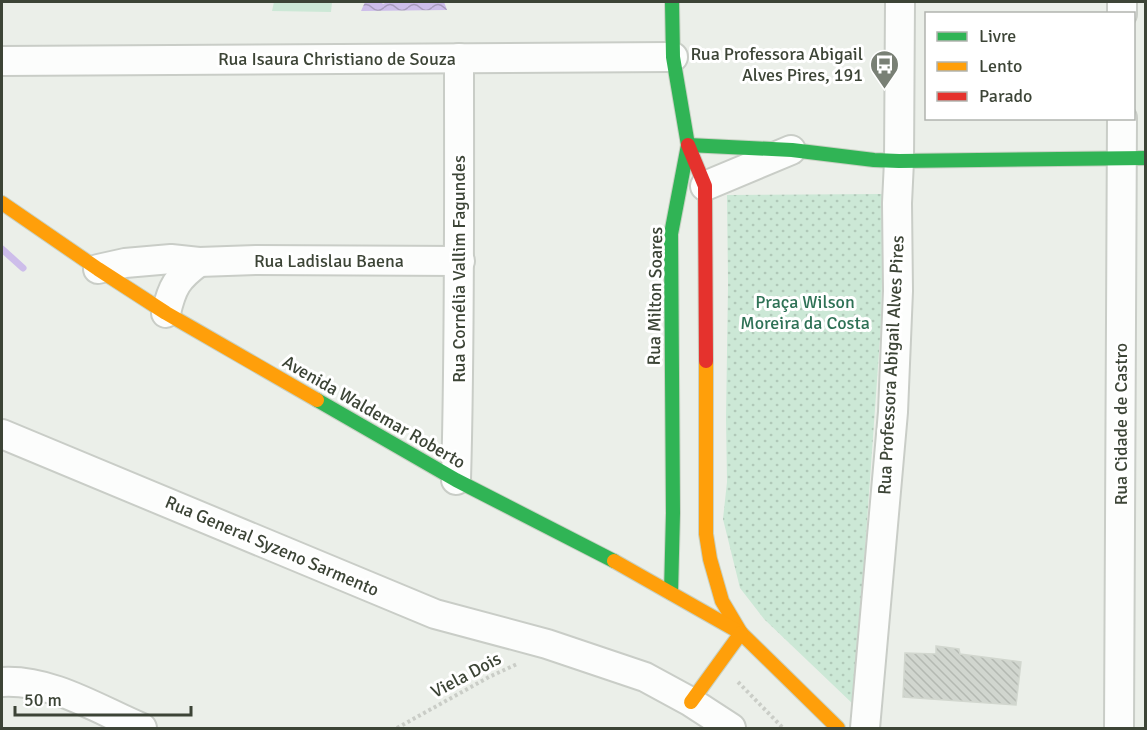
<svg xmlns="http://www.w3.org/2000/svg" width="1147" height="730" font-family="Signika,sans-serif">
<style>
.grass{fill:url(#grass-dots)}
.garden{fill:#cce8d6}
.water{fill:url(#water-waves)}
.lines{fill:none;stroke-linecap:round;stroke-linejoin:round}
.stream{stroke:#cdbdea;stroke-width:7}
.building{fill:url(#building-back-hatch);stroke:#d2d7cf;stroke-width:1.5}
.street-casing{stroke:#c9cdc7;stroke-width:32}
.fast-casing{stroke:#c8d1c3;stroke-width:16}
.slow-casing{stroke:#c8d1c3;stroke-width:16}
.jam-casing{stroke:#c8d1c3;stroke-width:16}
.path{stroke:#cacdc7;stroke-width:4;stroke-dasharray:3 3;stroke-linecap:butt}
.street{stroke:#fcfdfc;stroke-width:28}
.fast{stroke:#30b455;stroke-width:14}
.slow{stroke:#ff9f0a;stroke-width:14}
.jam{stroke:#e5322d;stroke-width:14}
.labels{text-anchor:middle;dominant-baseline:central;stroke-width:6;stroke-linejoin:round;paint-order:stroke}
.poi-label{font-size:18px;fill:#3c4436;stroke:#fff;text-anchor:end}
.street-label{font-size:18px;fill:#3c4436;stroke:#fff}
.park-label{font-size:18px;fill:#2e7155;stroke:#fff}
</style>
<defs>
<pattern id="grass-dots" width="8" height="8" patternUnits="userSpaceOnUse" patternTransform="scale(1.5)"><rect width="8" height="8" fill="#cce8d6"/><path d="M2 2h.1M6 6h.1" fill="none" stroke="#b0c8b8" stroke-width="1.8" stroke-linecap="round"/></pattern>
<pattern id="water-waves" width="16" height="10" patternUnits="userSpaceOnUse" patternTransform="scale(1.5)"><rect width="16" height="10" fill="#cdbdea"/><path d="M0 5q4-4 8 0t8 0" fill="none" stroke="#a89bbe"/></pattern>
<pattern id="building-back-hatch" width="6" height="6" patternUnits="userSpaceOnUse" patternTransform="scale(1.5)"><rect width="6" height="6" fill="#d1d6cf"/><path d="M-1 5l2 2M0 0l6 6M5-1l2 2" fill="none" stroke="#b4b9b2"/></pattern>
</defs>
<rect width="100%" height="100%" fill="#ebefe9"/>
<path class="grass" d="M884,194L881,324L854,705L764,619L740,588L723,519L727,482L726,419L728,284L727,195Z"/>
<path class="garden" d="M274,2H332L331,12L272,11Z"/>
<path class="water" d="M365,2H381L383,4L387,2H444L447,10L361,11Z"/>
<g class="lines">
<path class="stream" d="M2,249L23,268"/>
</g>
<path class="building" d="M936,646L959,649L960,654L1021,662L1016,705L903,697L905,653L936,654Z"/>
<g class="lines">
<defs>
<g id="street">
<path d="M1122,2V14"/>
<path d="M2,61L673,57"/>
<path d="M705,186L791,150"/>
<path d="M98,269L125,263L171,259L199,262L256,260L460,261"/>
<path d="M166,313C172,287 177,278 199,262"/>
<path d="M2,434L435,614L547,644L645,677L691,702L731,728"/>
<path d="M456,480C460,340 459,199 459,58"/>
<path d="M2,682C51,679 99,710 142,728"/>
<path d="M865,728L893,412L898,291L897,203L899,161L900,2"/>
<path d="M1119,728L1122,118"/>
</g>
<g id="fast">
<path d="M688,145L792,150L874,160L899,161L1146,158"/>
<path d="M317,400L456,480L614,561"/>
<path d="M671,593L673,513L671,234L688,145L673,57L672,2"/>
</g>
<g id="slow">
<path d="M2,203L98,269L166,313L317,400"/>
<path d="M706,361V534L710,559L722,601L741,633"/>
<path d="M614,561L741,633L838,728"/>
<path d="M691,702L741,633"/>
</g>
<path id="jam" d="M688,145L705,186L706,361"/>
</defs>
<use href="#street" class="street-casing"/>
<use href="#fast" class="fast-casing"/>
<use href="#slow" class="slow-casing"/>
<use href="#jam" class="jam-casing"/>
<g class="path">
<path d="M738,682L783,728"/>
<path d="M397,728L489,677L517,664"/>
</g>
<use href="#street" class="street"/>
<use href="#fast" class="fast"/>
<use href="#slow" class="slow"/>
<use href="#jam" class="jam"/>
</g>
<defs>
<symbol id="bus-pin" viewBox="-11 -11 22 30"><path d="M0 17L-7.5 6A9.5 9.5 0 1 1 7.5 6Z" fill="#798075" stroke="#fff"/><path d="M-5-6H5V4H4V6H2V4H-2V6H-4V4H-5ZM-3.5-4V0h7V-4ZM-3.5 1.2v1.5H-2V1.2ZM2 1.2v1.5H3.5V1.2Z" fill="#fff"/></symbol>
</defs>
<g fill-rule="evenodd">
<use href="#bus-pin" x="868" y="48" width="33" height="45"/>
</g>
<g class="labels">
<g class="poi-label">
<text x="863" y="54">Rua Professora Abigail<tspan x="863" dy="21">Alves Pires, 191</tspan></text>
</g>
<g class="street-label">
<text x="337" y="59">Rua Isaura Christiano de Souza</text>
<text x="329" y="261">Rua Ladislau Baena</text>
<text transform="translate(459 269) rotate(-90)">Rua Cornélia Vallim Fagundes</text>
<text transform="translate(655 296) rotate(-89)">Rua Milton Soares</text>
<text transform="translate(891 365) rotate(-87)">Rua Professora Abigail Alves Pires</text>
<text transform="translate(374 412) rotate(30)">Avenida Waldemar Roberto</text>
<text transform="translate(1121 424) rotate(-90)">Rua Cidade de Castro</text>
<text transform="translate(272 546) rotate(23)">Rua General Syzeno Sarmento</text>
<text transform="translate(466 675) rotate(-28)">Viela Dois</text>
</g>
<g class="park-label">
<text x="805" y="302">Praça Wilson<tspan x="805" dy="21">Moreira da Costa</tspan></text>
</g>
</g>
<rect width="1147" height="730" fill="none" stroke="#3c4436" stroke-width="6"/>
<rect x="925" y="12" width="210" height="108" fill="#ffffff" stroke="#b1b4af" stroke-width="1.5"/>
<rect x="937" y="32" width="30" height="9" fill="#30b455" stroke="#b1b4af" stroke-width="1.5"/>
<text x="979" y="42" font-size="18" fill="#3c4436">Livre</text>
<rect x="937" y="62" width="30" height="9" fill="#ff9f0a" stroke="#b1b4af" stroke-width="1.5"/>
<text x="979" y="72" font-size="18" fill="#3c4436">Lento</text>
<rect x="937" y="92" width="30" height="9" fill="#e5322d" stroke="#b1b4af" stroke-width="1.5"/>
<text x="979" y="102" font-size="18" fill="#3c4436">Parado</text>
<path d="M15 706v9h176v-9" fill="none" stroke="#3c4436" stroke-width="3"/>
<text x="24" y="706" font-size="18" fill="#3c4436" stroke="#ffffff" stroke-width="4.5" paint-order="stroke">50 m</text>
</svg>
